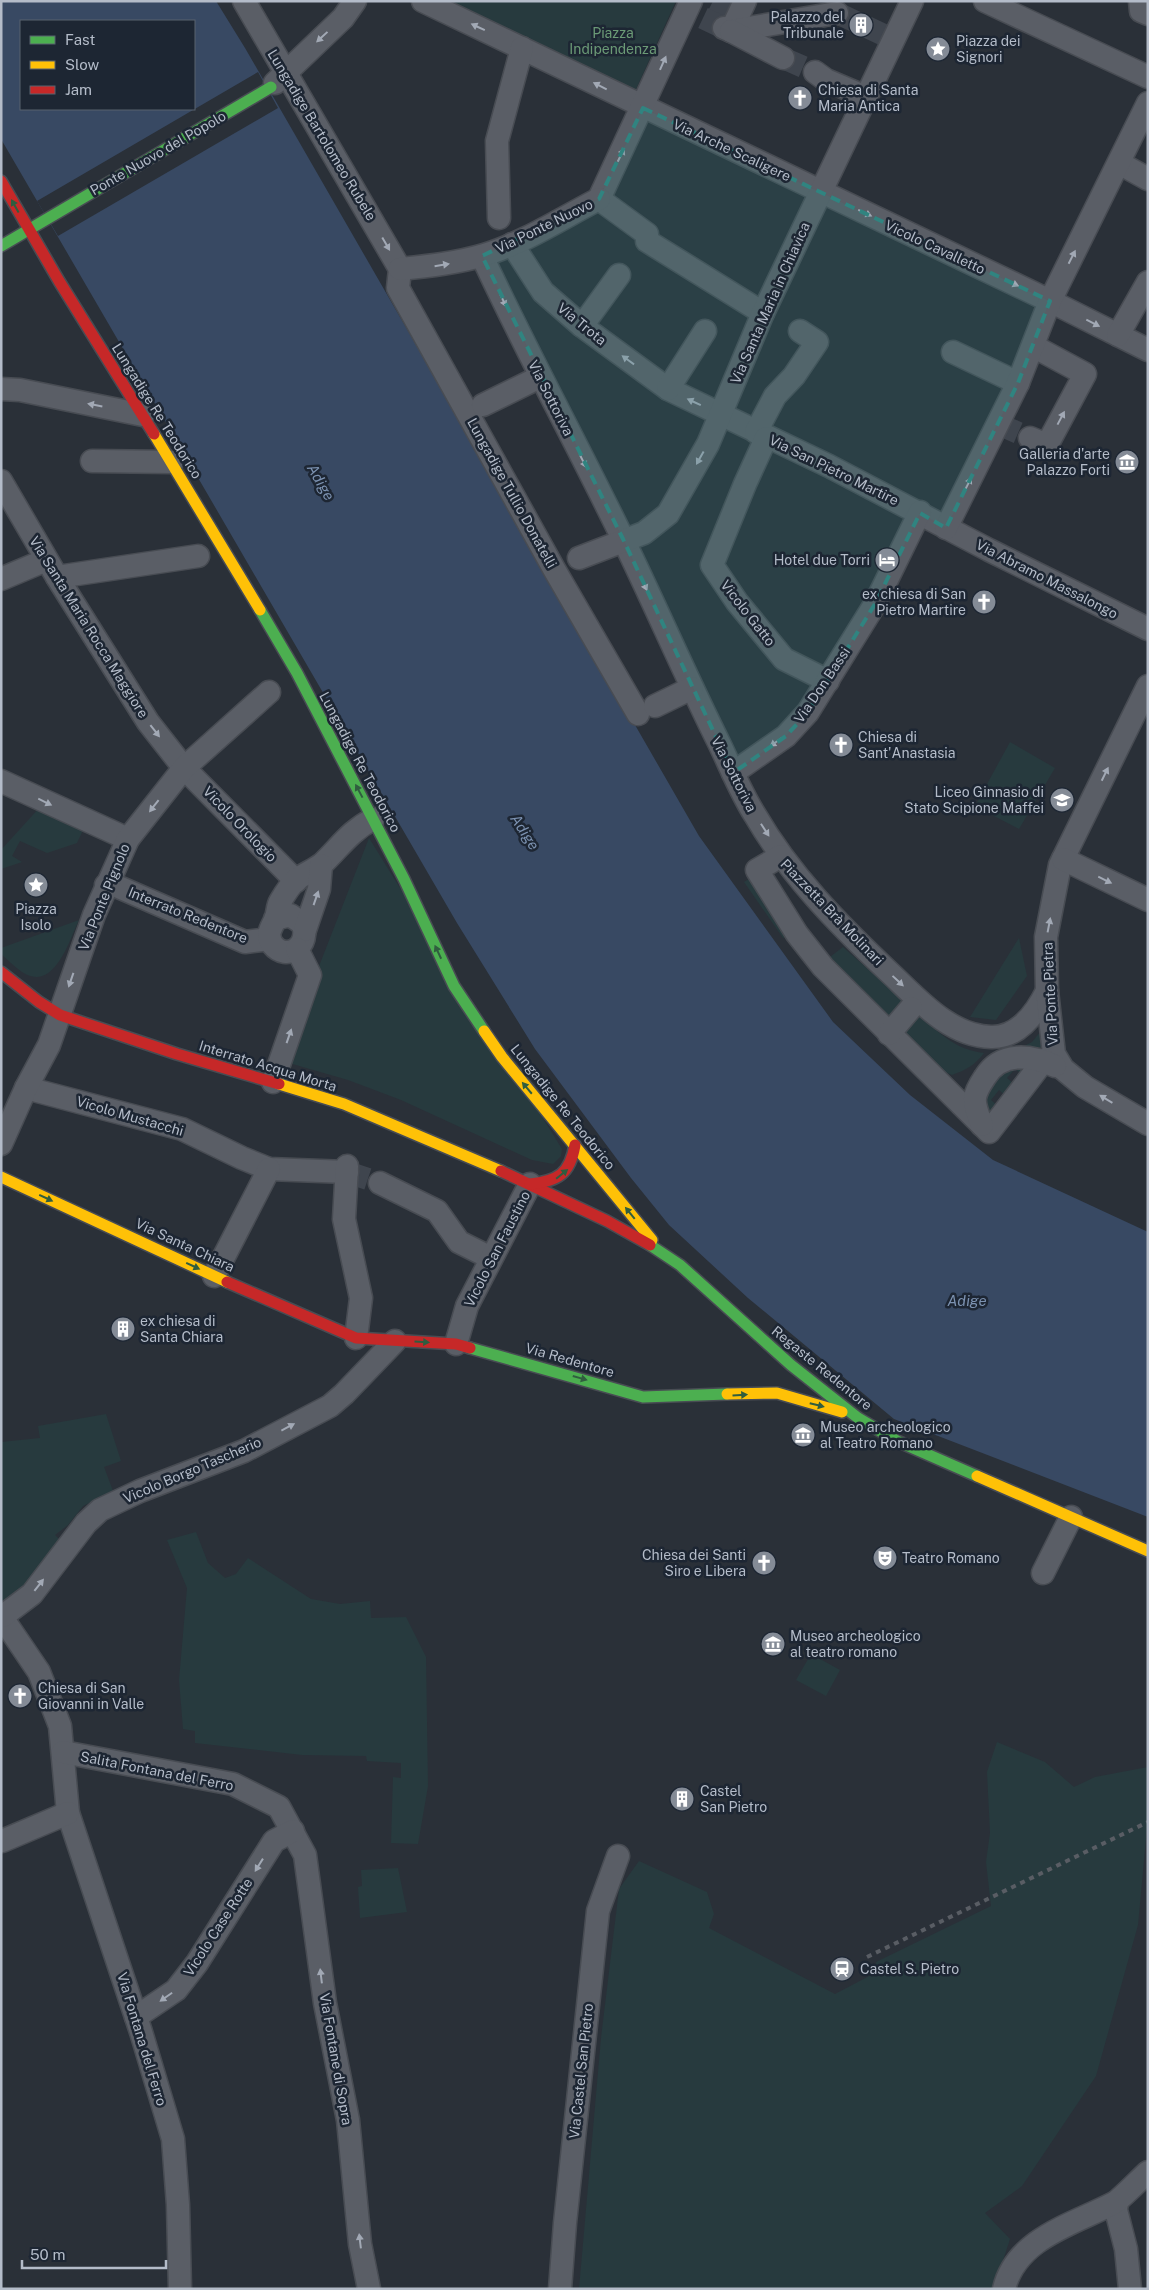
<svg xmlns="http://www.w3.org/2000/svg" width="1149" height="2290" font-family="'Public Sans',sans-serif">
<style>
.green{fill:#273a3e}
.water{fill:#384963;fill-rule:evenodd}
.pier{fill:#2a3038}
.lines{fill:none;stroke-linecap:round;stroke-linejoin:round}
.street-tunnel{stroke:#3f454e;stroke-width:22;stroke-dasharray:22 11;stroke-linecap:butt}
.street-casing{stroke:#484c53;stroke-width:25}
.fast-casing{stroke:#484c53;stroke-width:14}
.slow-casing{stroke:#484c53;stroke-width:14}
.jam-casing{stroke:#484c53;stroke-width:14}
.street{stroke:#5a5e66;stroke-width:22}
.fast{stroke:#4caf50;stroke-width:11}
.slow{stroke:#ffc107;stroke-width:11}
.jam{stroke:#c62828;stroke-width:11}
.rail{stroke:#595d64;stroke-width:4;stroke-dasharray:5 5;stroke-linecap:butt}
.oneway{fill:#a2a9b5}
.oneway2{fill:#305d3f}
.marked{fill:#308480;fill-opacity:0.2;stroke:#308480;stroke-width:4;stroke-dasharray:10 6;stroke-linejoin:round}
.labels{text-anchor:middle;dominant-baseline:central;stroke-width:5;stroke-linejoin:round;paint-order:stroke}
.poi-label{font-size:14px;fill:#b4bcc9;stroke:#1d2633;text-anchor:start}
.park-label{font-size:14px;fill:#6b9a76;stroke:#1d2633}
.street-label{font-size:14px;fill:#b4bcc9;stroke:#1d2633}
.water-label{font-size:15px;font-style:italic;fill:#7c92b1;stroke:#1d2633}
</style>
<rect width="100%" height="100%" fill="#2a3038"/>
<g class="green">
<path d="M448,1H676L633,96Z"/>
<path d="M1010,742L1055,768L1019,829L975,806Z"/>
<path d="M41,806L84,828L77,843L47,853L20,841L12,856L22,862L1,869V850Z"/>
<path d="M369,838L562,1149L561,1156L553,1164L532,1160L401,1100L348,1080L282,1061Z"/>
<path d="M752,877L788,935L783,938L744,882Z"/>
<path d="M79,920C69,941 54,993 22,972C15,967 8,960 1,954V948Z"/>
<path d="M1019,938L1027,976L996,1020L970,1017Z"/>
<path d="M843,947L905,1002L887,1021L830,957Z"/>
<path d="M919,1015C941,1034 954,1049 984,1053C975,1065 966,1070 952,1075L936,1068L902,1033Z"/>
<path d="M1041,1031V1045L1044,1052L1022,1047L1032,1042Z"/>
<path d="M1029,1065L1022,1074L1015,1069L1007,1078L1014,1084L1006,1096L999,1090L991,1100L998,1106L992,1115L986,1109L985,1092L1006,1068Z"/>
<path d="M106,1414L121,1461L104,1467L113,1491L83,1506L68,1525L55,1535L60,1540C52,1548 49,1558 43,1567C36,1578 13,1599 1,1602V1442L40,1438L38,1426Z"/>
<path d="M196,1532L208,1563L225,1578L236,1574L248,1558L311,1599L340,1604L370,1601L371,1618L406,1617L426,1657L428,1786L418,1844L391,1843L393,1777L401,1778V1763L367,1761L366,1756L302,1755L195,1743V1731L183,1729L179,1680L187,1588L167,1540Z"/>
<path d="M811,1654L840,1670L826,1696L796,1680Z"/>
<path d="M997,1742L1045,1762L1074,1787L1095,1777L1148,1767V1817L1138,1925L1096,2076L1022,2186L985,2213L1010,2239L996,2282V2289H579L601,2038L619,1889L639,1861L707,1892L714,1914L709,1928L835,1994L877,1972L876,1962L991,1906L986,1862L990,1833L987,1772Z"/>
<path d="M398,1868L407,1912L360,1918L358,1887L362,1886L361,1870Z"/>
</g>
<path class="water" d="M1,1H216L245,48L699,836L833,1022L910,1095L993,1160L1148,1232V1517L894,1419L748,1298L669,1225L631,1178L535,1049L457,923L1,139ZM21,21H194V109H21Z"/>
<path class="pier" d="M258,72L278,108L58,236L37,201Z"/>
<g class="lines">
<g class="street-tunnel">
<path d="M713,1L733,11"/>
<path d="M837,13L886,36"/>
<path d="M703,18L724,28"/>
<path d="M783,58L815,72"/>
<path d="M998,424L1030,438"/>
<path d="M347,1172L380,1183"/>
</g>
<defs>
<g id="street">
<path d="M244,1L400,269"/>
<path d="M423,1L1050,301L1148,350"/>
<path d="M985,1L1148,77"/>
<path d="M1140,1L1141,11L1148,14"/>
<path d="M724,28L731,31L745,1"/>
<path d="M731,31L837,13"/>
<path d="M731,31L783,58"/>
<path d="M815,72L826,80L866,97"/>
<path d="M275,83L343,18L355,1"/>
<path d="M1119,163L1148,179"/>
<path d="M599,199L691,1"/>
<path d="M599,199L647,234V241L763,313"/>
<path d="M499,218L497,141L522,48"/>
<path d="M512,244L543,292L582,326L668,389L829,466L989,550L1148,629"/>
<path d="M482,256C526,351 577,444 623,539C656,607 686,677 720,745C731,768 741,793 755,815C790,875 838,924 889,972C917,998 949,1036 991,1037C1019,1038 1036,1013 1047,991"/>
<path d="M400,269L398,288L554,569L638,714"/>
<path d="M400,269C429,266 457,263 484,255C524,243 562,218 599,199"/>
<path d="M582,326L619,275"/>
<path d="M1118,335L1148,282"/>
<path d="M953,352L1018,383"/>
<path d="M1,389L20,390L143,415"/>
<path d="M668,389L705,331"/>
<path d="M483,405L540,377"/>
<path d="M756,432L775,396L794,376L817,342L800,331"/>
<path d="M766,438L745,484L712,565L737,602L784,659L828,681"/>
<path d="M1030,438L1047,445L1085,374L1033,346"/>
<path d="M92,461L172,462"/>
<path d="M1,481L57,577L148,722L184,768L296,881"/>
<path d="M946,528L1018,383L1050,301L1148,103"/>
<path d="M579,558L644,533L668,514L708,444L763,313L912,1"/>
<path d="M57,577L198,556"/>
<path d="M1,579L46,560"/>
<path d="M1148,686L1060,865L1046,937L1047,991L1054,1054L1063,1069L1085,1087L1148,1124"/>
<path d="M655,706L692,688"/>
<path d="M733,773L786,736L808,712L875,604L920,512"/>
<path d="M1,781L128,839"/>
<path d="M781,856L757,870L797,934L823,967L989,1132L1044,1060"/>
<path d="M1063,859L1148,900"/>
<path d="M106,885H114L245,942L270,939"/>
<path d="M275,919L290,915L302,923C312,945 287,963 272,944C266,935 271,928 275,920C278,914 277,907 280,902C284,895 290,885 296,880C304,874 314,870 322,864C340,847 350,831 373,819"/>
<path d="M305,930L319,889L321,865"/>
<path d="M889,1034L911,1008"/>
<path d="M273,1082L310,975L297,949"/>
<path d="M26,1088L182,1129L242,1158L269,1169L347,1172"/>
<path d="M982,1125C979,1117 974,1106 975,1098C976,1090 981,1083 985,1077C1001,1051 1031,1055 1055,1066"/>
<path d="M1,1144L26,1088L49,1045L94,915L128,839L184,768L269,692"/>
<path d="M347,1166L344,1219L361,1298L356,1338"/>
<path d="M380,1183L437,1211L459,1242L491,1258"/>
<path d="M214,1276L269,1169"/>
<path d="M456,1344L467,1306L530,1184"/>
<path d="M1043,1573L1071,1517"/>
<path d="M1,1616L39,1672L60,1726L68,1813L141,2032L173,2139L178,2205L180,2289"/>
<path d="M3,1616L32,1594L86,1523L100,1510L140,1491L244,1451L330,1406L344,1394L395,1341"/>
<path d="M63,1752L233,1784L279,1807L305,1855L325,2003L348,2120L360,2244L369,2289"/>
<path d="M2,1841L68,1813"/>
<path d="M136,2017L176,1990L197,1963L274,1841L293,1831"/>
<path d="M1117,2202L1116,2210L1126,2249L1130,2289"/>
<path d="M560,2289L565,2223L598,1911L618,1856"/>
<path d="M1004,2289C1016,2238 1074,2224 1114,2203C1120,2200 1141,2178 1148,2172"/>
</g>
<g id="fast">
<path d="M1,246L271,87"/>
<path d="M260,610L297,673L404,879L454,986L484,1031"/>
<path d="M650,1245L680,1265L791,1365L858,1418L897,1441L977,1476"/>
<path d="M470,1348L643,1397L727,1394"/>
</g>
<g id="slow">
<path d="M154,434L260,610"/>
<path d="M484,1031L502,1057L652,1240"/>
<path d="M279,1084L344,1104L501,1171"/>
<path d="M1,1177L227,1282"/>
<path d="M727,1394L777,1393L842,1412"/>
<path d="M977,1476L1148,1551"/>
</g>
<g id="jam">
<path d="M1,181L59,281L154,434"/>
<path d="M1,972L39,1002L60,1015L177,1054L279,1084"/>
<path d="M501,1171L607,1221L650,1245"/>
<path d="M530,1184C558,1181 570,1174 575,1145"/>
<path d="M227,1282L356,1338L456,1344L470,1348"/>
</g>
</defs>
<use href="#street" class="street-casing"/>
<use href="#fast" class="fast-casing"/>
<use href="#slow" class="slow-casing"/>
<use href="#jam" class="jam-casing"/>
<use href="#street" class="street"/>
<use href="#fast" class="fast"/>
<use href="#slow" class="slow"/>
<use href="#jam" class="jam"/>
<path class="rail" d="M867,1957L1148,1822"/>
</g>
<defs><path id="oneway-solid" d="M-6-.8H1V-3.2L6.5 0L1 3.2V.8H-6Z" transform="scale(1.25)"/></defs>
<g class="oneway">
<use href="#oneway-solid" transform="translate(478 27) rotate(-155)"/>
<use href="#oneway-solid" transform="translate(322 37) rotate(137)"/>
<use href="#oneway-solid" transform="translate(663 63) rotate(-66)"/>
<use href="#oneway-solid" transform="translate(600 86) rotate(-153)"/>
<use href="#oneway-solid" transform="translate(621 155) rotate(-64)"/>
<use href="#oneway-solid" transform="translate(865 213) rotate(25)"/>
<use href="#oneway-solid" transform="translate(386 244) rotate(60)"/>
<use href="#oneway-solid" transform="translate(1072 257) rotate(-63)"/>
<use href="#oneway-solid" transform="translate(442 265) rotate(-9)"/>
<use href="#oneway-solid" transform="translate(1012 283) rotate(25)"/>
<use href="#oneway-solid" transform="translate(503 300) rotate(65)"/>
<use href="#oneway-solid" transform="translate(1093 323) rotate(27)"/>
<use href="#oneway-solid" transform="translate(628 360) rotate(-144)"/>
<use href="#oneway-solid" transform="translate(694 402) rotate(-155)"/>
<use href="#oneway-solid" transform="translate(95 405) rotate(-169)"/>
<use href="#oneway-solid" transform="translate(1061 418) rotate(-62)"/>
<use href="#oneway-solid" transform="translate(700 458) rotate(119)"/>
<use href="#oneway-solid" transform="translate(583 461) rotate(63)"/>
<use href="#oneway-solid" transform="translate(968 484) rotate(-63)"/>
<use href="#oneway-solid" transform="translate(644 584) rotate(65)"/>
<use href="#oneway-solid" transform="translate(155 731) rotate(52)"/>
<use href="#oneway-solid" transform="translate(776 742) rotate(145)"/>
<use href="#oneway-solid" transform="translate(1105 774) rotate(-64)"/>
<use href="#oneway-solid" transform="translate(45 802) rotate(26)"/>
<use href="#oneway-solid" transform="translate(154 806) rotate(128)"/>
<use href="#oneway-solid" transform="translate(765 830) rotate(57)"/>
<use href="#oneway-solid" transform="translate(1105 880) rotate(26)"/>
<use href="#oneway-solid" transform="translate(316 898) rotate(-71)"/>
<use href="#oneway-solid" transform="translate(1049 925) rotate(-79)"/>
<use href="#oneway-solid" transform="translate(71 980) rotate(109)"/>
<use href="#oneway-solid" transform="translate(898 981) rotate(43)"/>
<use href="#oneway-solid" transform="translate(289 1036) rotate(-71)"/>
<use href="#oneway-solid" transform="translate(1106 1099) rotate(-149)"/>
<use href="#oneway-solid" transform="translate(288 1427) rotate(-28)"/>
<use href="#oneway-solid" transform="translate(39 1585) rotate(-52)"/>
<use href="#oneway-solid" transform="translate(259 1865) rotate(122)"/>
<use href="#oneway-solid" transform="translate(321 1976) rotate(-97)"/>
<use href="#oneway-solid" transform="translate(166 1997) rotate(145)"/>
<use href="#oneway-solid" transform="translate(360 2241) rotate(-97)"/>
</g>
<g class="oneway2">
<use href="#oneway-solid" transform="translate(15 206) rotate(-119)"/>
<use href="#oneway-solid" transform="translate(359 791) rotate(-118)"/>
<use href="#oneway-solid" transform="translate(438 952) rotate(-115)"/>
<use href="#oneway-solid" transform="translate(527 1088) rotate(-130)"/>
<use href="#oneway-solid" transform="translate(562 1174) rotate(-39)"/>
<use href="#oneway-solid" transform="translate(46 1198) rotate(25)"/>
<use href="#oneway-solid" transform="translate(630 1213) rotate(-129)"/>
<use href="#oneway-solid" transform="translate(193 1266) rotate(25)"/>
<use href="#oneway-solid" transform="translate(422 1342) rotate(3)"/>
<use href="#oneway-solid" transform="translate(580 1378) rotate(16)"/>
<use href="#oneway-solid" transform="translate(740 1395) rotate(-3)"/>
<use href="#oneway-solid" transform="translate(817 1405) rotate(14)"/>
</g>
<path class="marked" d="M643,108L1050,301L1018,383L946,528L920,513L875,604L808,712L786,736L733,773L623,539L482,256L599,199Z"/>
<defs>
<symbol id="building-disc" viewBox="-11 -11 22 22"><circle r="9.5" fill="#848b96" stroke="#1d2633"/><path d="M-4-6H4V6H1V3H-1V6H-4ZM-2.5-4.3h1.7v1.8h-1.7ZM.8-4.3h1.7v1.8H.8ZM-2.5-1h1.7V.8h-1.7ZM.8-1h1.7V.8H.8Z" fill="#fff"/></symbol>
<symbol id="sight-disc" viewBox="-11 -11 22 22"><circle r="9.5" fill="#848b96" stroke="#1d2633"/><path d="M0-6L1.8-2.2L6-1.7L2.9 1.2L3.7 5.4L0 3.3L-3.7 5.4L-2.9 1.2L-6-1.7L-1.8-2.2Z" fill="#fff"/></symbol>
<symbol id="church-disc" viewBox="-11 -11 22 22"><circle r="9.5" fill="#848b96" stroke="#1d2633"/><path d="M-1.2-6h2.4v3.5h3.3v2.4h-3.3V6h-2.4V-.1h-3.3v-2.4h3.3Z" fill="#fff"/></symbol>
<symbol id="museum-disc" viewBox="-11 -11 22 22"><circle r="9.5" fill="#848b96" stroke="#1d2633"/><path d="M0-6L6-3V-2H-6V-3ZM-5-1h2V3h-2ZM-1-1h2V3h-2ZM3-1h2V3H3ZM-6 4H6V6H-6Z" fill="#fff"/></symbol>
<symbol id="hotel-disc" viewBox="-11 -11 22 22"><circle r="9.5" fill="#848b96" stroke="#1d2633"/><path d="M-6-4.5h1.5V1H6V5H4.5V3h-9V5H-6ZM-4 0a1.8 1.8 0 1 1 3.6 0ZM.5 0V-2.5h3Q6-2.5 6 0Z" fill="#fff"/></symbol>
<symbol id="school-disc" viewBox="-11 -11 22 22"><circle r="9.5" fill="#848b96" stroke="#1d2633"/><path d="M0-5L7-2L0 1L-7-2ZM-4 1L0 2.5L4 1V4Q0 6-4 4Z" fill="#fff"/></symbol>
<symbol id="theatre-disc" viewBox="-11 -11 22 22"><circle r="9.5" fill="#848b96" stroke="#1d2633"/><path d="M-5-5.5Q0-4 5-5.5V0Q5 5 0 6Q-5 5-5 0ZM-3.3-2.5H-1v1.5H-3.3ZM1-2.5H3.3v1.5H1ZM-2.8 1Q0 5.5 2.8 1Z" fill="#fff"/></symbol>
<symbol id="station-disc" viewBox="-11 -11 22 22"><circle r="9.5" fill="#848b96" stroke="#1d2633"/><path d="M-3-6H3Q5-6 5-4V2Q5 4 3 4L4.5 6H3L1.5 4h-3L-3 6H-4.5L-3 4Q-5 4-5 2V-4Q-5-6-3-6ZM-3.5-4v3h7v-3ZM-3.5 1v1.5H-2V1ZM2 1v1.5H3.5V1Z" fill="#fff"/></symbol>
</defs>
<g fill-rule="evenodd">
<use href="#building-disc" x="847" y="11" width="28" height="28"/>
<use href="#sight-disc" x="924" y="35" width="28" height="28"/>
<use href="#church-disc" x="786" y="84" width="28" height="28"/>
<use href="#museum-disc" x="1113" y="448" width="28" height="28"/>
<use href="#hotel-disc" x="873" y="546" width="28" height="28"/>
<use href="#church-disc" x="970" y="588" width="28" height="28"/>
<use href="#church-disc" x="827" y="731" width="28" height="28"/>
<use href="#school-disc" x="1048" y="786" width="28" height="28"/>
<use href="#sight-disc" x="22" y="871" width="28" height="28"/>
<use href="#building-disc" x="109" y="1315" width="28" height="28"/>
<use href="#museum-disc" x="789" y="1421" width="28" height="28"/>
<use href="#theatre-disc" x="871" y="1544" width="28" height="28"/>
<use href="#church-disc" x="750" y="1549" width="28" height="28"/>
<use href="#museum-disc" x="759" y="1630" width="28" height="28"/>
<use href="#church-disc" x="6" y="1682" width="28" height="28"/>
<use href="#building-disc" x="668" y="1785" width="28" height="28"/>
<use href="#station-disc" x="828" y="1955" width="28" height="28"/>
</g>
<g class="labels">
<g class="poi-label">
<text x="844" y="17" text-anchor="end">Palazzo del<tspan x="844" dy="16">Tribunale</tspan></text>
<text x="956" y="41">Piazza dei<tspan x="956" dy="16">Signori</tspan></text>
<text x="818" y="90">Chiesa di Santa<tspan x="818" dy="16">Maria Antica</tspan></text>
<text x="1110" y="454" text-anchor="end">Galleria d'arte<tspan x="1110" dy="16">Palazzo Forti</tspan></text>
<text x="870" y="560" text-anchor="end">Hotel due Torri</text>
<text x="966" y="594" text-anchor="end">ex chiesa di San<tspan x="966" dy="16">Pietro Martire</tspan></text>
<text x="858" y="737">Chiesa di<tspan x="858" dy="16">Sant'Anastasia</tspan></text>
<text x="1044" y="792" text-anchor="end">Liceo Ginnasio di<tspan x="1044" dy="16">Stato Scipione Maffei</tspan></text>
<text x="36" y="909" text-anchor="middle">Piazza<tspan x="36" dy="16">Isolo</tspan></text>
<text x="140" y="1321">ex chiesa di<tspan x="140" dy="16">Santa Chiara</tspan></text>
<text x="820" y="1427">Museo archeologico<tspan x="820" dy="16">al Teatro Romano</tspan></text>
<text x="746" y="1555" text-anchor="end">Chiesa dei Santi<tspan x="746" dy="16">Siro e Libera</tspan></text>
<text x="902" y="1558">Teatro Romano</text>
<text x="790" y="1636">Museo archeologico<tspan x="790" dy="16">al teatro romano</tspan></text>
<text x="38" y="1688">Chiesa di San<tspan x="38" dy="16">Giovanni in Valle</tspan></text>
<text x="700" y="1791">Castel<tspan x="700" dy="16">San Pietro</tspan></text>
<text x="860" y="1969">Castel S. Pietro</text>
</g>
<g class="park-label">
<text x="613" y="33">Piazza<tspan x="613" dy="16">Indipendenza</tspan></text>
</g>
<g class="street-label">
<text transform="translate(322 135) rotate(59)">Lungadige Bartolomeo Rubele</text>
<text transform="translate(732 150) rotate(25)">Via Arche Scaligere</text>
<text transform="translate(158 153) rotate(-30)">Ponte Nuovo del Popolo</text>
<text transform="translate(544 226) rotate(-26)">Via Ponte Nuovo</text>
<text transform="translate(935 247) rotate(25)">Vicolo Cavalletto</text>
<text transform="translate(770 303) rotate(-66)">Via Santa Maria in Chiavica</text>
<text transform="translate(582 324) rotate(39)">Via Trota</text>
<text transform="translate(551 398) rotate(63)">Via Sottoriva</text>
<text transform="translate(157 411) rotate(58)">Lungadige Re Teodorico</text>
<text transform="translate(834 470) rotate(26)">Via San Pietro Martire</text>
<text transform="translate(512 493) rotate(61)">Lungadige Tullio Donatelli</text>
<text transform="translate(1047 579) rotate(27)">Via Abramo Massalongo</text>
<text transform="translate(748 613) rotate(52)">Vicolo Gatto</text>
<text transform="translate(89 627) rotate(58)">Via Santa Maria Rocca Maggiore</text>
<text transform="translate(822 685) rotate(-56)">Via Don Bassi</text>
<text transform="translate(360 762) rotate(62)">Lungadige Re Teodorico</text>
<text transform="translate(734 774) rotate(63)">Via Sottoriva</text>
<text transform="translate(240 824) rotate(46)">Vicolo Orologio</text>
<text transform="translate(104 897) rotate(-68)">Via Ponte Pignolo</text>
<text transform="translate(832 912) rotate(46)">Piazzetta Brà Molinari</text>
<text transform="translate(188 915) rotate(22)">Interrato Redentore</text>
<text transform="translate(1050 994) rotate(-93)">Via Ponte Pietra</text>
<text transform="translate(268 1066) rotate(17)">Interrato Acqua Morta</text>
<text transform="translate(563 1107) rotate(51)">Lungadige Re Teodorico</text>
<text transform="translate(130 1116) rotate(16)">Vicolo Mustacchi</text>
<text transform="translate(185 1245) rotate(25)">Via Santa Chiara</text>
<text transform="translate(497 1249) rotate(-63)">Vicolo San Faustino</text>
<text transform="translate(570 1360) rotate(16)">Via Redentore</text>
<text transform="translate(822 1368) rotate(39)">Regaste Redentore</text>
<text transform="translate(192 1470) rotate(-23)">Vicolo Borgo Tascherio</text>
<text transform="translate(157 1771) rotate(11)">Salita Fontana del Ferro</text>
<text transform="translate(218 1927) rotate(-57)">Vicolo Case Rotte</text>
<text transform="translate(142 2039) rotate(73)">Via Fontana del Ferro</text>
<text transform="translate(336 2059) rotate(80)">Via Fontane di Sopra</text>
<text transform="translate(581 2071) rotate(-84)">Via Castel San Pietro</text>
</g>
<g class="water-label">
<text transform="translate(321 482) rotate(60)">Adige</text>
<text transform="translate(525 832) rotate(57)">Adige</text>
<text x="967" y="1300">Adige</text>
</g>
</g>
<rect width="1149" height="2290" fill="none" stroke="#b4bcc9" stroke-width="5"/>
<rect x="20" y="20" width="175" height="90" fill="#1d2633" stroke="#59626f"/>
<rect x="30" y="36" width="25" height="8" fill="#4caf50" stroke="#59626f"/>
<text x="65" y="45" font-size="15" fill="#b4bcc9">Fast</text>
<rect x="30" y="61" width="25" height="8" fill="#ffc107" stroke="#59626f"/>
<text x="65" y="70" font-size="15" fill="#b4bcc9">Slow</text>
<rect x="30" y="86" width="25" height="8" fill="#c62828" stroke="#59626f"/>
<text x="65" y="95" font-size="15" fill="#b4bcc9">Jam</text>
<path d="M22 2260v8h144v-8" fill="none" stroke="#b4bcc9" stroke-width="2.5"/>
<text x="30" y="2260" font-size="15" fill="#b4bcc9" stroke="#1d2633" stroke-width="4" paint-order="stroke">50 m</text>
</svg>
